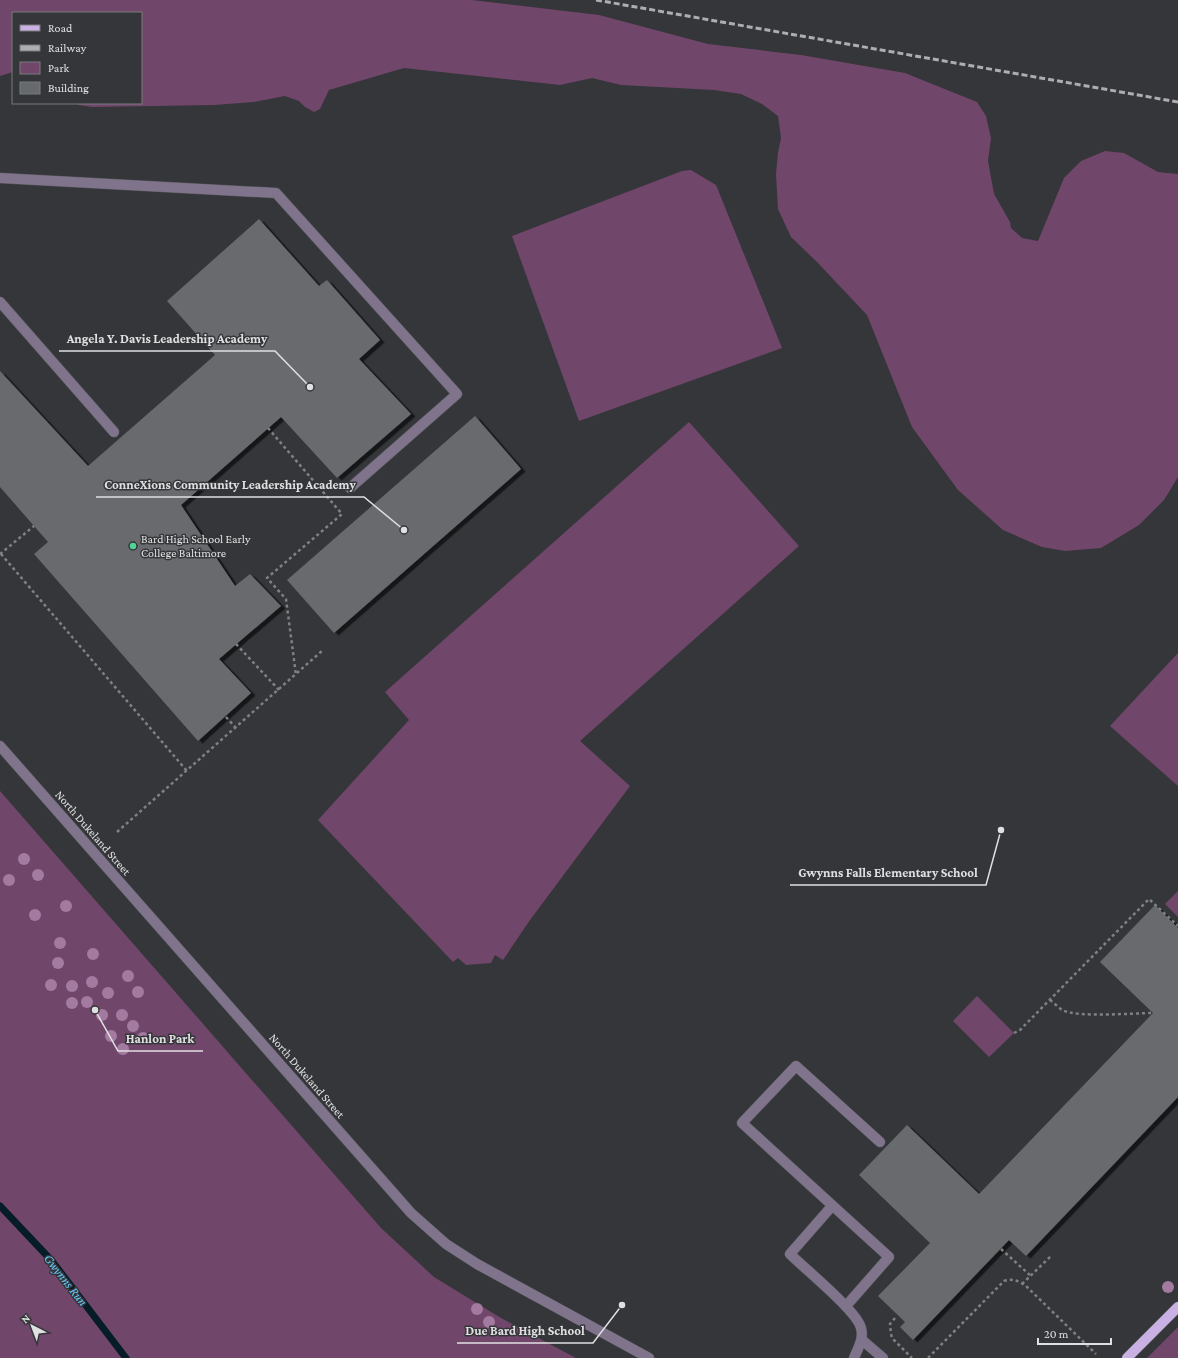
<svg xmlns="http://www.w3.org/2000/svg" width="1178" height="1358" font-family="'Crimson Pro',serif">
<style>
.green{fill:#71466b}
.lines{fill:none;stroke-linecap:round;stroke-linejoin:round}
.stream{stroke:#061c27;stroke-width:7}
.building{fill:#676a6d;filter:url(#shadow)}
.minor-casing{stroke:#545557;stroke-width:11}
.major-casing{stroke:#545557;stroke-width:11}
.path{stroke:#808183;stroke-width:2.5;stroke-dasharray:3 3;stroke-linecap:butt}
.minor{stroke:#80748d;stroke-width:10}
.major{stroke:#cab1e4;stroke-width:10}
.rail{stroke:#aeaeb0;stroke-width:3;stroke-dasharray:6 3;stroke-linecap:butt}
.tree{fill:#a47ba0}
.poi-dot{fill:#51d397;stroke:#353639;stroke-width:1.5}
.labels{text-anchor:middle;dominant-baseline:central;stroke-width:3;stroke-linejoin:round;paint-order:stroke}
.poi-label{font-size:12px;fill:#e0e0e2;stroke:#353639;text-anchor:start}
.street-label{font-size:12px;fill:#e0e0e2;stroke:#353639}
.water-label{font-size:13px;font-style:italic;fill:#66cbff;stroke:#353639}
.leader{fill:none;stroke:#e0e0e2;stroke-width:1.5}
.callout-dot{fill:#e0e0e2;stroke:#353639;stroke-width:1.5}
.callout-label{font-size:13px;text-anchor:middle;font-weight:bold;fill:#e0e0e2;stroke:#353639;stroke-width:3;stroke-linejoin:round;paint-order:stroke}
</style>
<defs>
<filter id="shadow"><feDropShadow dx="4.5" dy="2.5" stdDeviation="0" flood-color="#0009"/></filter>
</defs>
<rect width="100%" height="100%" fill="#353639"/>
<g class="green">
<path d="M0,0H472L599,15L708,44L801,55L905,73L977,102L986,116L991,138L988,161L994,194L1010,222L1011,228L1022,238L1038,241L1064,178L1081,161L1105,151L1124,153L1158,172L1178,174V477L1164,500L1139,525L1101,548L1065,551L1042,547L1003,530L958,490L912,427L867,315L817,262L791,237L778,209L776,174L778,153L781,138L778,116L762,104L741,94L714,90L621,85L592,78L560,85L404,68L329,90L320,109L314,112L305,107L299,101L285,96L254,102L214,105L92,107L79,105L77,103H141V13H13V72L0,76Z"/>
<path d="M691,170L716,185L782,348L579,421L512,236L682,171Z"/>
<path d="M689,422L799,546L580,741L630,786L530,920L503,960L495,955L491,963L466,965L458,958L453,962L318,820L409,720L385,692Z"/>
<path d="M1178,653V786L1110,726Z"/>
<path d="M0,791L381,1228L434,1277L501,1318L576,1358H0Z"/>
<path d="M1178,891V917L1165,904Z"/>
<path d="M977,996L1014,1033L989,1057L953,1021Z"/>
<path d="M1178,1327V1358H1147Z"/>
</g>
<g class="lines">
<path class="stream" d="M0,1206L52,1261L126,1358"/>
</g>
<g class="building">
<path d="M259,219L319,286L327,280L380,340L359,359L411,414L337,478L281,417L181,505L235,586L250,574L281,606L219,659L251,693L198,741L34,554L48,542L0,487V371L88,466L215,355L167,301Z"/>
<path d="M475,416L521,469L334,633L287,580Z"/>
<path d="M1155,905L1178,928V1097L1026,1256L1009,1240L913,1340L900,1327L905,1322L878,1296L930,1243L859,1175L907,1125L979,1194L1153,1013L1100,962Z"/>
</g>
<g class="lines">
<defs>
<g id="minor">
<path d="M0,178L276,193L457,394L350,488"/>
<path d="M0,302L114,432"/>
<path d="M0,746L411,1213L446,1244L477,1264L649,1358"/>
<path d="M832,1206L790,1254C805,1269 857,1311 861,1328C864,1339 858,1348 854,1358"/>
<path d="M846,1306L889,1257L742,1123L796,1066L880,1142"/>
<path d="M862,1340L883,1358"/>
</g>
<path id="major" d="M1127,1358L1178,1307"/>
</defs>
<use href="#minor" class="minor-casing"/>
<use href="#major" class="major-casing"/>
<g class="path">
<path d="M268,428L342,514L267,578L286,599L296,675"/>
<path d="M0,554L34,526"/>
<path d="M1,554L187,771"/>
<path d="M236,644L279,690"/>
<path d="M226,717L236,728"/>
<path d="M117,832L323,650"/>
<path d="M1050,1000C1054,1003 1058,1007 1062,1010C1078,1018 1133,1013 1153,1013"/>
<path d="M1014,1033L1020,1030L1149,899L1178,926"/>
<path d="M1001,1249L1031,1276"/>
<path d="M1022,1284L1051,1256"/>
<path d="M895,1318L890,1324L891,1334L892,1338L912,1358"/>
<path d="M928,1358L1004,1281C1013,1278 1019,1281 1026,1286L1096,1354"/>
</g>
<use href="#minor" class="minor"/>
<use href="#major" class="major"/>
<path class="rail" d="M596,0L1178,102"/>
</g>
<g class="tree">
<circle cx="24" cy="859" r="6"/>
<circle cx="38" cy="875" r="6"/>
<circle cx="9" cy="880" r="6"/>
<circle cx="66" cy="906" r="6"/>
<circle cx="35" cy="915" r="6"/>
<circle cx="60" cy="943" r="6"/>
<circle cx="93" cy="954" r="6"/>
<circle cx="58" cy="963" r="6"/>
<circle cx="128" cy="976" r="6"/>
<circle cx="92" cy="982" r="6"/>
<circle cx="51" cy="985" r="6"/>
<circle cx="72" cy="986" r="6"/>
<circle cx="138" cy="992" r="6"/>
<circle cx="108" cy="993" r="6"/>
<circle cx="87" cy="1002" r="6"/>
<circle cx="72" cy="1003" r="6"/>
<circle cx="102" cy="1015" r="6"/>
<circle cx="122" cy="1015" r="6"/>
<circle cx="133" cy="1026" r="6"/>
<circle cx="111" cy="1036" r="6"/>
<circle cx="143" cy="1038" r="6"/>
<circle cx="123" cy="1049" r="6"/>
<circle cx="1168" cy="1287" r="6"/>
<circle cx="477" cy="1309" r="6"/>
<circle cx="489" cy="1322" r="6"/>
</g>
<circle class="poi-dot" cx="133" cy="546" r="4"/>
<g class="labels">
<g class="poi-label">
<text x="141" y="539">Bard High School Early<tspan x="141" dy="14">College Baltimore</tspan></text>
</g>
<g class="street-label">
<text transform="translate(93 833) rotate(49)">North Dukeland Street</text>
<text transform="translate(307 1076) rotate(49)">North Dukeland Street</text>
</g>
<g class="water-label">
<text transform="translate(66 1280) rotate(52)">Gwynns Run</text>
</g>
</g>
<path class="leader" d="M310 387L275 351H59M404 530L364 497H96M1001 830L986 885H790M95 1010L118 1051H203M622 1305L593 1343H457"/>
<g class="callout-dot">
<circle cx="310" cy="387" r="4"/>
<circle cx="404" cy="530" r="4"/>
<circle cx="1001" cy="830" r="4"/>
<circle cx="95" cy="1010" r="4"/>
<circle cx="622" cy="1305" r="4"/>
</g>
<g class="callout-label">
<text x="167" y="343">Angela Y. Davis Leadership Academy</text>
<text x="230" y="489">ConneXions Community Leadership Academy</text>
<text x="888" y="877">Gwynns Falls Elementary School</text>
<text x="160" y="1043">Hanlon Park</text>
<text x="525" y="1335">Due Bard High School</text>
</g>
<rect x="12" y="12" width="130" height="92" fill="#353639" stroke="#797a7d"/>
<rect x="20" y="25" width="20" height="6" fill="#cab1e4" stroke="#797a7d"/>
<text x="48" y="32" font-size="12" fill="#e0e0e2">Road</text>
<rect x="20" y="45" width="20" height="6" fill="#aeaeb0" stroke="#797a7d"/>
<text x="48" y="52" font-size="12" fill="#e0e0e2">Railway</text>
<rect x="20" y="62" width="20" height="12" fill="#71466b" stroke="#797a7d"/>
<text x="48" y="72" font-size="12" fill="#e0e0e2">Park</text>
<rect x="20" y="82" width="20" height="12" fill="#676a6d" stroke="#797a7d"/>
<text x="48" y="92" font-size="12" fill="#e0e0e2">Building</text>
<g transform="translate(32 1326) rotate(318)" stroke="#353639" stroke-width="3" paint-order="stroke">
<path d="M0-3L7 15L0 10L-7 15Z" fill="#e0e0e2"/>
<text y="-6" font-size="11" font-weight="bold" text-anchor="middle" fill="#e0e0e2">N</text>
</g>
<path d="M1038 1338v6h73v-6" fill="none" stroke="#e0e0e2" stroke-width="2"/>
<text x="1044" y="1338" font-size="12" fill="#e0e0e2" stroke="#353639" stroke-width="3" paint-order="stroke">20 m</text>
</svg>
